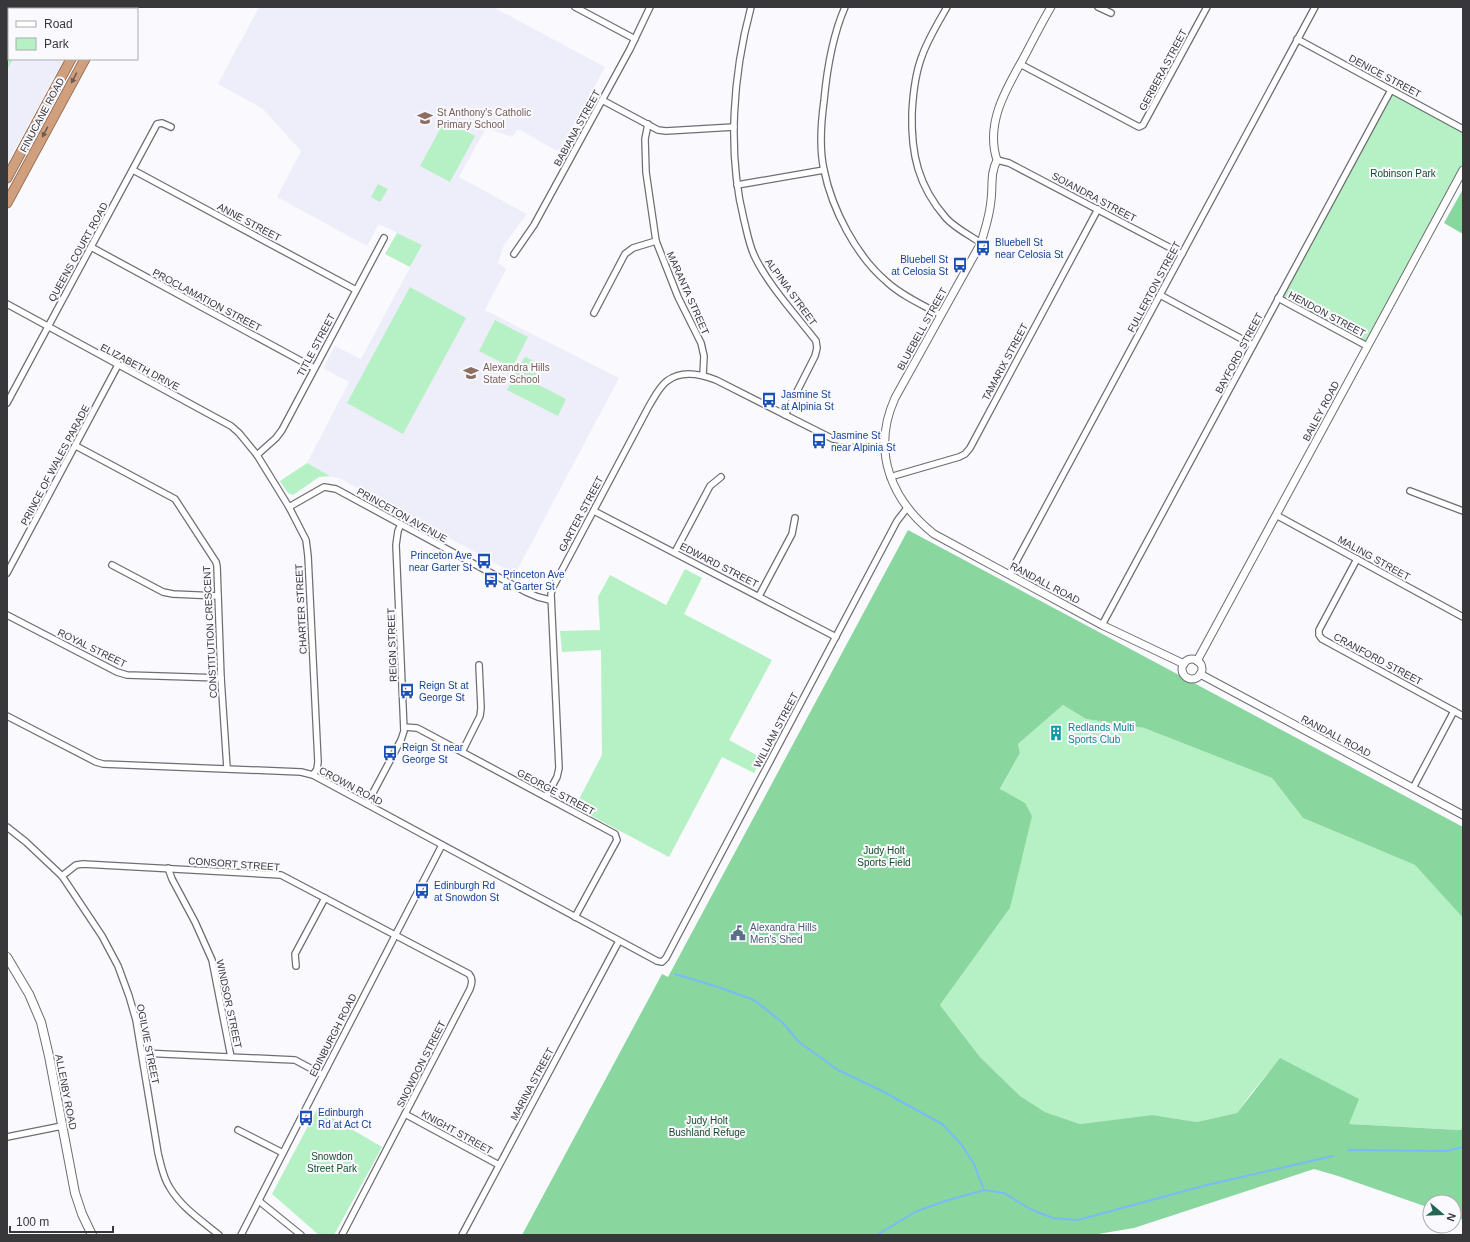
<svg xmlns="http://www.w3.org/2000/svg" width="1470" height="1242" font-family="Arial,sans-serif">
<style>
.built{fill:#eeeefa}
.green{fill:#b5f1c4}
.forest{fill:#8ad69f}
.lines{fill:none;stroke-linecap:round;stroke-linejoin:round}
.stream{stroke:#77bcf6;stroke-width:2}
.minor-casing{stroke:#6e6e73;stroke-width:8}
.tertiary-casing{stroke:#6e6e73;stroke-width:9}
.secondary-casing{stroke:#6e6e73;stroke-width:10}
.trunk-casing{stroke:#946c51;stroke-width:11}
.minor{stroke:#fff;stroke-width:5.5}
.tertiary{stroke:#fff;stroke-width:7}
.secondary{stroke:#fff;stroke-width:8}
.trunk{stroke:#d0a07e;stroke-width:9}
.oneway{fill:#6d5c52}
.labels{text-anchor:middle;dominant-baseline:central;stroke-width:4;stroke-linejoin:round;paint-order:stroke}
.street-label{font-size:10px;fill:#38383a;stroke:#f9f9fe}
.education-label{font-size:10px;fill:#785e54;stroke:#f9f9fe;text-anchor:start}
.park-label{font-size:10px;fill:#144c29;stroke:#f9f9fe}
.transit-label{font-size:10px;fill:#164399;stroke:#f9f9fe;text-anchor:start}
.culture-label{font-size:10px;fill:#0d838f;stroke:#f9f9fe;text-anchor:start}
.service-label{font-size:10px;fill:#4e5e75;stroke:#f9f9fe;text-anchor:start}
</style>
<rect width="100%" height="100%" fill="#f9f9fe"/>
<g class="built">
<polygon points="259,7 493,7 605,67 559,152 518,129 512,137 486,128 459,177 527,214 504,245 498,263 506,269 485,310 619,378 515,574 339,478 330,476 307,463 349,382 323,368 335,346 361,359 422,245 379,224 367,246 277,197 301,151 263,109 218,84"/>
<polygon points="13,59 64,59 7,164 7,70"/>
</g>
<g class="green">
<polygon points="7,7 91,7 90,9 9,9 9,59 13,59 7,70"/>
<polygon points="1391,90 1463,129 1463,170 1367,346 1278,298"/>
<polygon points="445,120 475,136 450,182 420,166"/>
<polygon points="378,184 388,189 380,202 371,197"/>
<polygon points="397,233 422,245 410,267 385,254"/>
<polygon points="410,287 466,318 403,434 347,403"/>
<polygon points="495,320 528,337 512,368 479,351"/>
<polygon points="526,357 541,365 533,382 566,399 558,416 507,390 524,358"/>
<polygon points="307,463 330,476 319,477 293,495 288,493 280,481"/>
<polygon points="685,569 702,578 684,614 772,660 729,740 762,758 754,773 722,757 669,857 575,807 602,755 601,650 562,652 560,631 600,630 598,597 610,575 666,605"/>
<polygon points="1063,705 1086,719 1144,728 1272,778 1303,818 1415,865 1463,918 1463,1129 1459,1130 1349,1124 1280,1059 1252,1092 1237,1113 1197,1122 1152,1115 1080,1124 1045,1112 1020,1096 980,1057 940,1005 1010,908 1025,803 1000,790 1020,753 1018,744"/>
<polygon points="317,1109 382,1147 334,1235 319,1235 272,1194"/>
</g>
<g class="forest">
<polygon points="1463,189 1463,234 1444,223"/>
<polygon points="908,530 1463,827 1463,918 1415,865 1303,818 1272,778 1144,728 1086,719 1063,705 1018,744 1020,753 1000,789 1025,803 1032,816 1010,908 940,1005 980,1057 1020,1096 1045,1112 1080,1124 1152,1115 1197,1122 1237,1113 1280,1058 1359,1099 1349,1124 1459,1130 1463,1129 1463,1220 1454,1216 1454,1202 1430,1202 1430,1208 1338,1176 1314,1169 1134,1228 1092,1235 522,1235 662,974 668,977"/>
</g>
<g class="lines">
<g class="stream">
<polyline points="675,974 718,987 754,1000 783,1023 799,1042 838,1070 882,1091 942,1124 961,1144 974,1164 984,1190"/>
<polyline points="1348,1150 1447,1151 1463,1147"/>
<polyline points="877,1235 915,1212 945,1201 984,1190 1004,1193 1030,1209 1053,1218 1078,1220 1203,1186 1333,1156"/>
</g>
<g class="minor-casing">
<g id="minor">
<polyline points="575,7 635,39"/>
<path d="M751,7C733,74 727,152 744,220C747,232 749,244 754,255C768,285 796,315 816,341L817,348L815,356L785,415"/>
<path d="M845,7C832,37 827,68 824,101C821,123 819,148 824,170C832,209 856,256 887,282C902,296 923,305 941,315"/>
<path d="M947,7C938,23 928,39 922,56C915,74 913,94 912,113C911,154 918,186 946,218C955,228 969,235 981,243"/>
<polyline points="1098,7 1111,13"/>
<polyline points="1297,39 1463,129"/>
<polyline points="1020,64 1139,127 1143,125 1207,7"/>
<polyline points="602,100 658,130 666,131 734,127"/>
<polyline points="648,124 645,139 646,172 656,241 678,297 701,343 704,356 703,375"/>
<polyline points="997,160 1009,163 1182,254"/>
<polyline points="133,170 356,290"/>
<polyline points="737,185 824,170"/>
<polyline points="91,247 314,368"/>
<polyline points="514,254 534,225 630,49 650,7"/>
<polyline points="1160,295 1253,345"/>
<polyline points="1278,298 1367,346"/>
<polyline points="7,304 231,426 239,433 257,455 289,507 306,540 308,556 318,762 317,769 313,775"/>
<polyline points="594,313 625,254 633,248 656,241"/>
<polyline points="7,403 157,124 162,123 171,127"/>
<polyline points="76,446 175,499 216,562 217,566 221,678 227,768"/>
<polyline points="257,455 276,438 282,430 384,238"/>
<polyline points="890,477 959,457 965,454 970,448 1098,209"/>
<polyline points="1410,491 1463,511"/>
<polyline points="289,507 324,487 336,489 526,592 538,597 550,600"/>
<polyline points="594,511 836,637"/>
<polyline points="1276,515 1463,617"/>
<polyline points="675,552 710,486 721,477"/>
<polyline points="1357,559 1319,630 1319,635 1322,639 1463,716"/>
<polyline points="112,565 163,592 173,594 218,596"/>
<polyline points="7,573 118,365"/>
<polyline points="1009,575 1315,7"/>
<polyline points="759,596 792,534 795,518"/>
<polyline points="7,615 117,672 127,675 221,678"/>
<polyline points="1102,625 1391,90"/>
<polyline points="7,716 96,762 103,764 301,772 313,775 657,961 662,962 666,958 677,937 897,521 907,508"/>
<polyline points="404,727 417,728 421,730 615,834 617,840 575,917"/>
<polyline points="462,752 480,716 481,708 479,665"/>
<polyline points="1413,788 1454,711"/>
<path d="M546,797L557,777L559,768L551,594L553,587L649,406C654,398 659,387 667,381C681,370 701,374 716,380L833,439L845,441L884,440"/>
<polyline points="367,804 401,740 404,731 396,545 398,531 401,524"/>
<path d="M7,827L26,842L62,876L102,936L118,966L129,996L136,1020L158,1153C161,1165 163,1178 170,1188C182,1208 202,1221 219,1235"/>
<polyline points="168,868 172,879 195,922 212,960 231,1057"/>
<path d="M62,876L76,865L83,864L281,875L469,974C473,979 472,983 470,989L342,1235"/>
<polyline points="296,966 295,954 325,898"/>
<polyline points="142,1053 295,1060 323,1075"/>
<polyline points="405,1114 499,1165"/>
<polyline points="238,1130 283,1153"/>
<polyline points="7,1137 62,1126"/>
<polyline points="259,1201 301,1235"/>
<polyline points="241,1235 323,1075 442,845"/>
<polyline points="462,1235 619,941"/>
</g>
</g>
<g class="tertiary-casing">
<g id="tertiary">
<path d="M1051,7C1041,24 1032,42 1023,59C1006,89 985,124 997,160C990,174 993,185 991,200C990,215 985,229 981,243L895,398C871,451 891,500 934,534L1102,625L1184,664"/>
<circle cx="1192" cy="669" r="10"/>
<polyline points="1197,661 1463,170"/>
<polyline points="1200,674 1463,815"/>
</g>
</g>
<g class="secondary-casing">
<polyline id="secondary" points="7,957 29,994 41,1022 49,1056 75,1193 82,1214 92,1235"/>
</g>
<g class="trunk-casing">
<g id="trunk">
<polyline points="98,9 99,7"/>
<polyline points="112,9 113,7"/>
<polyline points="7,178 71,59"/>
<polyline points="7,203 85,59"/>
</g>
</g>
<use href="#minor" class="minor"/>
<use href="#tertiary" class="tertiary"/>
<use href="#secondary" class="secondary"/>
<use href="#trunk" class="trunk"/>
</g>
<defs><path id="oneway-solid" d="M-6-.8H1V-3.2L6.5 0L1 3.2V.8H-6Z"/></defs>
<g class="oneway">
<use href="#oneway-solid" transform="translate(74 78) rotate(118)"/>
<use href="#oneway-solid" transform="translate(45 132) rotate(118)"/>
</g>
<defs>
<g id="school-bare" transform="scale(1.2)"><path d="M0-5L7-2L0 1L-7-2ZM-4 1L0 2.5L4 1V4Q0 6-4 4Z" fill="#8d6e63" stroke="#f9f9fe" stroke-width="2.5" paint-order="stroke"/></g>
<g id="bus-bare" transform="scale(1.2)"><path d="M-5-6H5V4H4V6H2V4H-2V6H-4V4H-5ZM-3.5-4V0h7V-4ZM-3.5 1.2v1.5H-2V1.2ZM2 1.2v1.5H3.5V1.2Z" fill="#1a4fb4" stroke="#f9f9fe" stroke-width="2.5" paint-order="stroke"/></g>
<g id="building-bare" transform="scale(1.2)"><path d="M-4-6H4V6H1V3H-1V6H-4ZM-2.5-4.3h1.7v1.8h-1.7ZM.8-4.3h1.7v1.8H.8ZM-2.5-1h1.7V.8h-1.7ZM.8-1h1.7V.8H.8Z" fill="#0f9aa8" stroke="#f9f9fe" stroke-width="2.5" paint-order="stroke"/></g>
<g id="civic-bare" transform="scale(1.2)"><path d="M-.6-6.5H3V-4.5H.6V-3L4-1V1h2V6H-6V1h2V-1L-.6-3ZM-1.2 2.5V6h2.4V2.5Z" fill="#5c6f8a" stroke="#f9f9fe" stroke-width="2.5" paint-order="stroke"/></g>
</defs>
<g fill-rule="evenodd">
<use href="#school-bare" x="425" y="118"/>
<use href="#bus-bare" x="983" y="248"/>
<use href="#bus-bare" x="960" y="265"/>
<use href="#school-bare" x="471" y="373"/>
<use href="#bus-bare" x="769" y="400"/>
<use href="#bus-bare" x="819" y="441"/>
<use href="#bus-bare" x="484" y="561"/>
<use href="#bus-bare" x="491" y="580"/>
<use href="#bus-bare" x="407" y="691"/>
<use href="#building-bare" x="1056" y="733"/>
<use href="#bus-bare" x="390" y="753"/>
<use href="#bus-bare" x="422" y="891"/>
<use href="#civic-bare" x="738" y="933"/>
<use href="#bus-bare" x="306" y="1118"/>
</g>
<g class="labels">
<g class="street-label">
<text transform="translate(1163 70) rotate(-62)">GERBERA STREET</text>
<text transform="translate(1385 76) rotate(28)">DENICE STREET</text>
<text transform="translate(42 115) rotate(-62)">FINUCANE ROAD</text>
<text transform="translate(577 128) rotate(-61)">BABIANA STREET</text>
<text transform="translate(1094 197) rotate(28)">SOIANDRA STREET</text>
<text transform="translate(249 222) rotate(28)">ANNE STREET</text>
<text transform="translate(78 252) rotate(-61)">QUEENS COURT ROAD</text>
<text transform="translate(1154 287) rotate(-62)">FULLERTON STREET</text>
<text transform="translate(791 292) rotate(54)">ALPINIA STREET</text>
<text transform="translate(688 293) rotate(66)">MARANTA STREET</text>
<text transform="translate(207 300) rotate(28)">PROCLAMATION STREET</text>
<text transform="translate(1327 314) rotate(28)">HENDON STREET</text>
<text transform="translate(922 329) rotate(-61)">BLUEBELL STREET</text>
<text transform="translate(316 345) rotate(-62)">TITLE STREET</text>
<text transform="translate(1239 353) rotate(-62)">BAYFORD STREET</text>
<text transform="translate(1005 362) rotate(-62)">TAMARIX STREET</text>
<text transform="translate(140 367) rotate(28)">ELIZABETH DRIVE</text>
<text transform="translate(1321 411) rotate(-62)">BAILEY ROAD</text>
<text transform="translate(55 465) rotate(-62)">PRINCE OF WALES PARADE</text>
<text transform="translate(581 514) rotate(-62)">GARTER STREET</text>
<text transform="translate(402 515) rotate(29)">PRINCETON AVENUE</text>
<text transform="translate(1374 558) rotate(29)">MALING STREET</text>
<text transform="translate(719 565) rotate(27)">EDWARD STREET</text>
<text transform="translate(1045 583) rotate(28)">RANDALL ROAD</text>
<text transform="translate(301 609) rotate(-93)">CHARTER STREET</text>
<text transform="translate(210 632) rotate(-93)">CONSTITUTION CRESCENT</text>
<text transform="translate(392 645) rotate(-92)">REIGN STREET</text>
<text transform="translate(92 648) rotate(26)">ROYAL STREET</text>
<text transform="translate(1378 659) rotate(28)">CRANFORD STREET</text>
<text transform="translate(776 730) rotate(-62)">WILLIAM STREET</text>
<text transform="translate(1336 736) rotate(28)">RANDALL ROAD</text>
<text transform="translate(351 786) rotate(28)">CROWN ROAD</text>
<text transform="translate(556 792) rotate(28)">GEORGE STREET</text>
<text transform="translate(234 864) rotate(4)">CONSORT STREET</text>
<text transform="translate(229 1004) rotate(78)">WINDSOR STREET</text>
<text transform="translate(333 1035) rotate(-63)">EDINBURGH ROAD</text>
<text transform="translate(148 1044) rotate(79)">OGILVIE STREET</text>
<text transform="translate(421 1064) rotate(-63)">SNOWDON STREET</text>
<text transform="translate(532 1084) rotate(-62)">MARINA STREET</text>
<text transform="translate(66 1092) rotate(79)">ALLENBY ROAD</text>
<text transform="translate(457 1132) rotate(29)">KNIGHT STREET</text>
</g>
<g class="education-label">
<text x="437" y="112">St Anthony's Catholic<tspan x="437" dy="12">Primary School</tspan></text>
<text x="483" y="367">Alexandra Hills<tspan x="483" dy="12">State School</tspan></text>
</g>
<g class="park-label">
<text x="1403" y="173">Robinson Park</text>
<text x="884" y="850">Judy Holt<tspan x="884" dy="12">Sports Field</tspan></text>
<text x="707" y="1120">Judy Holt<tspan x="707" dy="12">Bushland Refuge</tspan></text>
<text x="332" y="1156">Snowdon<tspan x="332" dy="12">Street Park</tspan></text>
</g>
<g class="transit-label">
<text x="995" y="242">Bluebell St<tspan x="995" dy="12">near Celosia St</tspan></text>
<text x="948" y="259" text-anchor="end">Bluebell St<tspan x="948" dy="12">at Celosia St</tspan></text>
<text x="781" y="394">Jasmine St<tspan x="781" dy="12">at Alpinia St</tspan></text>
<text x="831" y="435">Jasmine St<tspan x="831" dy="12">near Alpinia St</tspan></text>
<text x="472" y="555" text-anchor="end">Princeton Ave<tspan x="472" dy="12">near Garter St</tspan></text>
<text x="503" y="574">Princeton Ave<tspan x="503" dy="12">at Garter St</tspan></text>
<text x="419" y="685">Reign St at<tspan x="419" dy="12">George St</tspan></text>
<text x="402" y="747">Reign St near<tspan x="402" dy="12">George St</tspan></text>
<text x="434" y="885">Edinburgh Rd<tspan x="434" dy="12">at Snowdon St</tspan></text>
<text x="318" y="1112">Edinburgh<tspan x="318" dy="12">Rd at Act Ct</tspan></text>
</g>
<g class="culture-label">
<text x="1068" y="727">Redlands Multi<tspan x="1068" dy="12">Sports Club</tspan></text>
</g>
<g class="service-label">
<text x="750" y="927">Alexandra Hills<tspan x="750" dy="12">Men's Shed</tspan></text>
</g>
</g>
<rect width="1470" height="1242" fill="none" stroke="#38383a" stroke-width="16"/>
<rect x="8" y="8" width="130" height="52" fill="#f9f9fe" stroke="#acacb0"/>
<rect x="16" y="21" width="20" height="6" fill="#ffffff" stroke="#acacb0"/>
<text x="44" y="28" font-size="12" fill="#38383a">Road</text>
<rect x="16" y="38" width="20" height="12" fill="#b5f1c4" stroke="#acacb0"/>
<text x="44" y="48" font-size="12" fill="#38383a">Park</text>
<g transform="translate(1442 1214) rotate(109)"><circle r="19" fill="#f9f9fe" stroke="#acacb0"/>
<path d="M0-3L7 15L0 10L-7 15Z" fill="#236452"/>
<text y="-6" font-size="11" font-weight="bold" text-anchor="middle" fill="#38383a">N</text>
</g>
<path d="M10 1226v6h103v-6" fill="none" stroke="#38383a" stroke-width="2"/>
<text x="16" y="1226" font-size="12" fill="#38383a" stroke="#f9f9fe" stroke-width="3" paint-order="stroke">100 m</text>
</svg>
